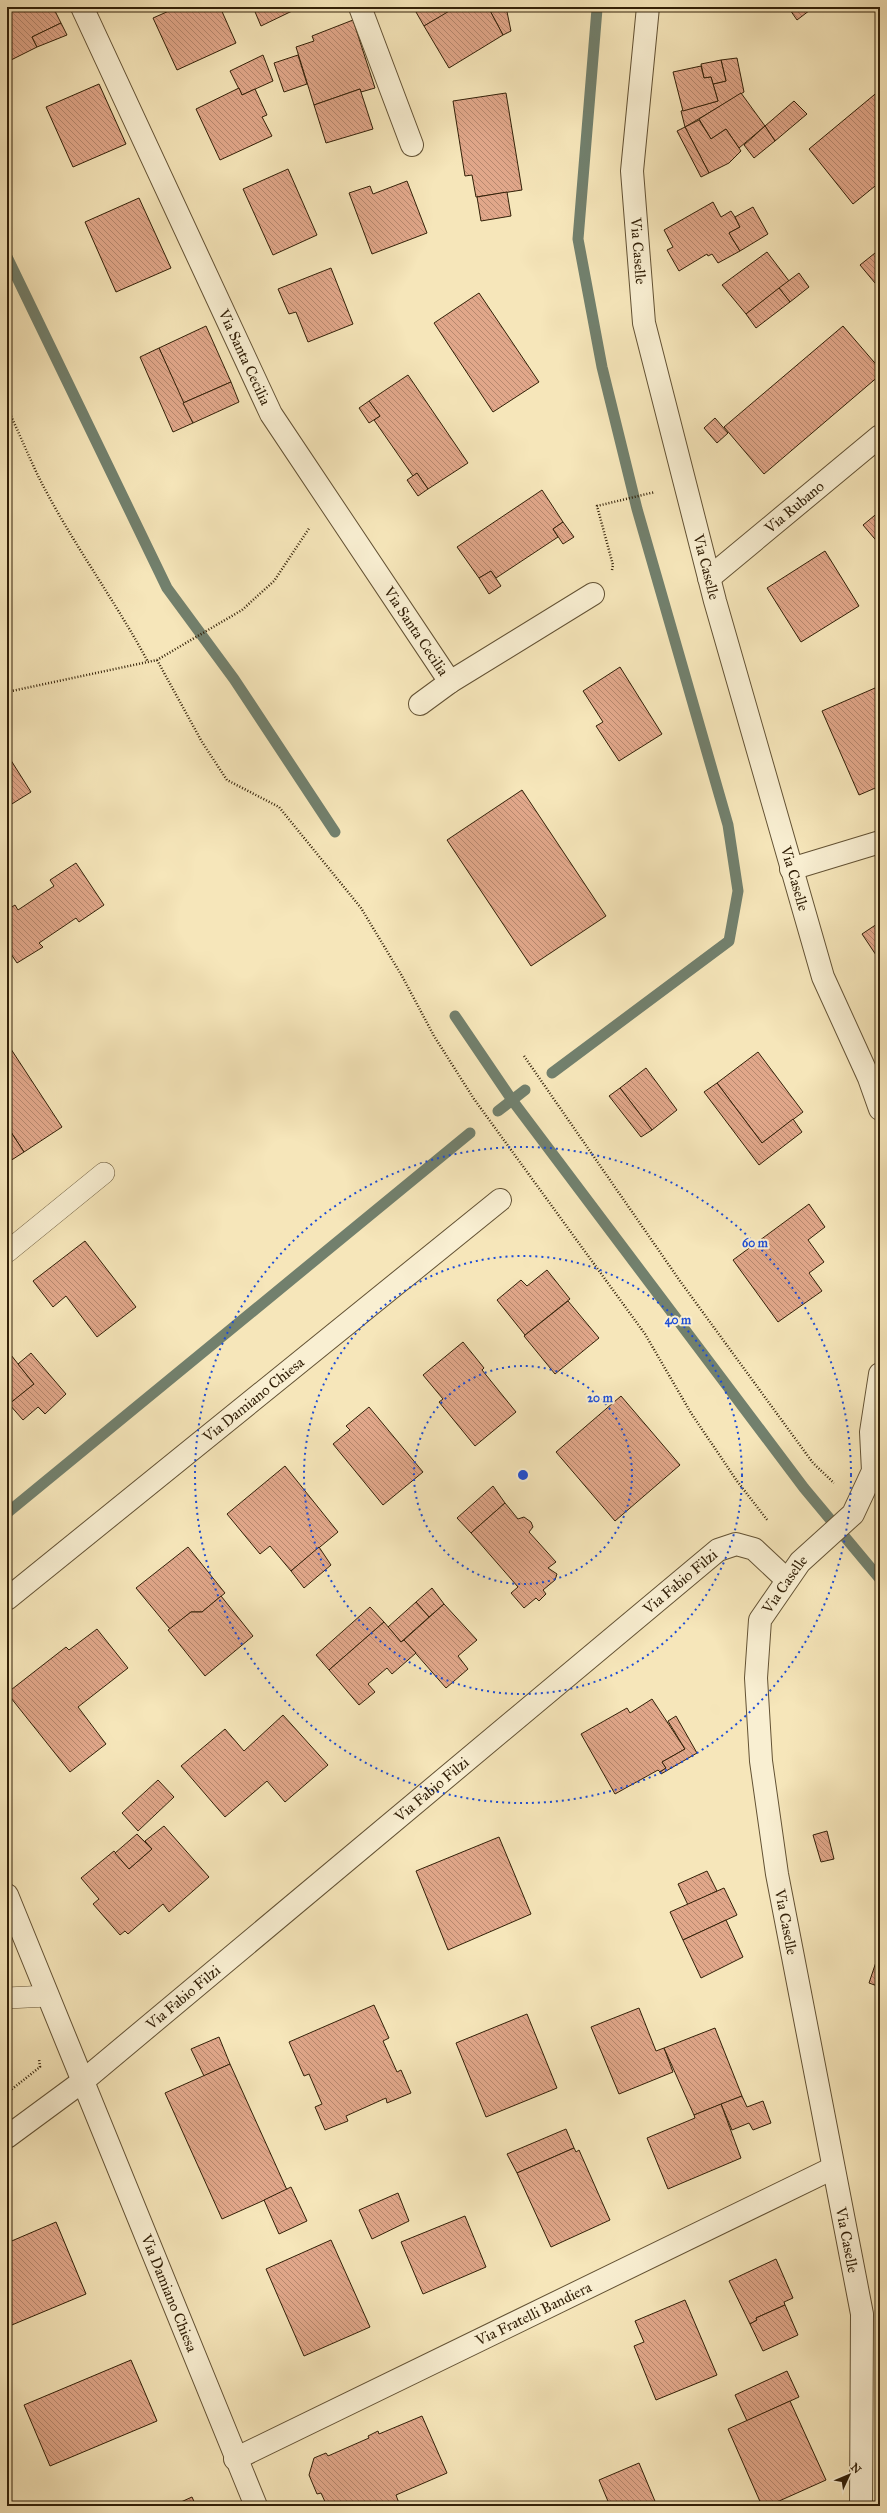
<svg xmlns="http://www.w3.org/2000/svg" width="887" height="2513" font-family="'IM FELL Great Primer',serif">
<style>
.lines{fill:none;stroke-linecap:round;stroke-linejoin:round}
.stream{stroke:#72806d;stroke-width:11}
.building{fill:url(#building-back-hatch);stroke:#322008}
.service-casing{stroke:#635234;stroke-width:22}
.minor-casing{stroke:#635234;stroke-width:24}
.path{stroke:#322008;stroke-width:2.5;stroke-dasharray:1 2;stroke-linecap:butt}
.service{stroke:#f9efd2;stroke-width:21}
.minor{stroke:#f9efd2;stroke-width:22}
.ring{fill:none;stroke:#1d4ed8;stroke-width:2;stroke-dasharray:2 4}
.labels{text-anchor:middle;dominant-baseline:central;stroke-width:4;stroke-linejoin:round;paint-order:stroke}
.street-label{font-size:15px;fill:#322008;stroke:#f9efd2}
.centre{fill:#1d4ed8;stroke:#f9efd2;stroke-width:2}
.ring-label{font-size:12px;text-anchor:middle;font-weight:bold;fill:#1d4ed8;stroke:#f9efd2;stroke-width:4;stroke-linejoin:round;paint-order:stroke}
</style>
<defs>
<pattern id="building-back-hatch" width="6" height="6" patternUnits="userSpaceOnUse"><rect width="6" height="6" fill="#e1a78a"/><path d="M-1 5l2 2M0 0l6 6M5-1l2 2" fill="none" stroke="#b7886f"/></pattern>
</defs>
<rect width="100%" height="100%" fill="#f6e6ba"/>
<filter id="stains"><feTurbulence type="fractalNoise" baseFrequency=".005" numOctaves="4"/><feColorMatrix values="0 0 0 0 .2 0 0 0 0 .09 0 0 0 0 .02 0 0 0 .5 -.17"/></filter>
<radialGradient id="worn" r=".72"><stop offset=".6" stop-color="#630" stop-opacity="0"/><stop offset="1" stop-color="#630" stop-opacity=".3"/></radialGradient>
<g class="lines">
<g class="stream">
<polyline points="7,257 167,588 234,679 335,832"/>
<polyline points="455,1016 512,1100 804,1488 880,1579"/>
<polyline points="552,1073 729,941 738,891 728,825 637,509 602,367 578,239 597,9 600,7"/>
<polyline points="498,1111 525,1090"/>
<polyline points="7,1513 470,1133"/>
</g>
</g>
<g class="building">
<polygon points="7,7 53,7 61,23 32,37 37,47 9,61"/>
<polygon points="178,7 220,7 236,43 177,70 153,18"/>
<polygon points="253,7 288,7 290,12 261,26"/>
<polygon points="288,7 302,7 290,12"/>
<polygon points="424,7 456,7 456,8 424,26 416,12"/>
<polygon points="488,7 506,7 511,31 503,35"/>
<polygon points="488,7 503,35 449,68 424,26 456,7"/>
<polygon points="788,7 814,7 797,20"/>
<polygon points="353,20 375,88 361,92 360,89 314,105 296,47 314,41 312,36"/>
<polygon points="61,23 67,35 37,47 32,37"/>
<polygon points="263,55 273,81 242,95 230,71"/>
<polygon points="298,55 307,84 284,92 274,63"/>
<polygon points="737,58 744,92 685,127 681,111 718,101 713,84 726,81 721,60"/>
<polygon points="721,60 726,81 713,84 711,77 704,78 701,64"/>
<polygon points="701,66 704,78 711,77 718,101 683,111 673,72"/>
<polygon points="99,84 126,144 73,167 46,107"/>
<polygon points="239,88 242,95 255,89 267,115 262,117 272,136 220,160 196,109"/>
<polygon points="360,89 373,129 326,143 314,105"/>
<polygon points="880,90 880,182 853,204 809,149"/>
<polygon points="506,93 522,190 476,197 472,175 465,176 453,101"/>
<polygon points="741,93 765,126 739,148 726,129 711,139 699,119"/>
<polygon points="794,101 807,114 775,141 765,126"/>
<polygon points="699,120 711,139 726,129 741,151 729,163 709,173 685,127"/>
<polygon points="765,126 775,141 754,158 744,145"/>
<polygon points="685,127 709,173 701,177 677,131"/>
<polygon points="288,169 317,235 273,255 243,189"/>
<polygon points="407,181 427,233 372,254 349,193 370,186 373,194"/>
<polygon points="507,192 511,216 481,221 477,197"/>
<polygon points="139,198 171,268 116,292 85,222"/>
<polygon points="713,202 721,217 731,211 735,217 740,227 729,233 740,251 718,263 712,254 708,256 707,254 679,271 667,250 673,247 664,230"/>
<polygon points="753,207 768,234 740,251 729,233 740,227 735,217"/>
<polygon points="880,249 880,289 860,265"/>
<polygon points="767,252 789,281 746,314 722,285"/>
<polygon points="331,268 353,324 308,342 296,312 289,314 278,289"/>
<polygon points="799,273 809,287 790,302 779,288"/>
<polygon points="779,288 790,302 756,328 746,314"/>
<polygon points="479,293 539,382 493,412 434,323"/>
<polygon points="206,326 231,382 183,403 159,348"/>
<polygon points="843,326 880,369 880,375 764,474 724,427"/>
<polygon points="159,348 193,423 173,432 140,357"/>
<polygon points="408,375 468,463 428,489 417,473 413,476 374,420 380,416 369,401"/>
<polygon points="231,382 239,402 193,423 183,403"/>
<polygon points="369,401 380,416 369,423 359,408"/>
<polygon points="715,418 728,433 717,443 704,428"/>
<polygon points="417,473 428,489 418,496 407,480"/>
<polygon points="542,490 563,522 553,529 558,537 496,578 491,571 479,578 457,547"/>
<polygon points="880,511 880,545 863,525"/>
<polygon points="563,522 574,537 563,544 553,529"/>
<polygon points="825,551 859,606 801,642 767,588"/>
<polygon points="491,571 501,586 489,594 479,578"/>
<polygon points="620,667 662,734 619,761 596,726 603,722 583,691"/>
<polygon points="875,688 880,701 880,786 859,795 822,711"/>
<polygon points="7,754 31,792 7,807"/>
<polygon points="522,790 606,916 531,966 447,840"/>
<polygon points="76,863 104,905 79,922 76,918 39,943 43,947 17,963 7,948 7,910 15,905 18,910 54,886 50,880"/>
<polygon points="880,922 880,961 862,934"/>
<polygon points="7,1043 62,1127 24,1152 7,1126"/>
<polygon points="758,1052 803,1112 762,1143 717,1083"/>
<polygon points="646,1068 677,1110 652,1130 620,1088"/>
<polygon points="717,1083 762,1143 793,1119 802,1132 759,1165 704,1092"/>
<polygon points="620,1088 652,1130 641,1137 609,1096"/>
<polygon points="7,1126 24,1152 7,1163"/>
<polygon points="809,1204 825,1227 808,1240 824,1262 809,1273 822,1291 778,1322 733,1260"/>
<polygon points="85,1241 136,1307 97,1337 66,1296 53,1307 33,1281"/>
<polygon points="547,1270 570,1299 525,1335 497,1300 521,1280 527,1286"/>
<polygon points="568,1301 599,1338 555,1374 524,1336"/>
<polygon points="463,1342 484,1368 482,1370 516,1412 475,1446 439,1402 443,1399 423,1375"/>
<polygon points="7,1350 34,1384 7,1406"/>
<polygon points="31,1353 66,1394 45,1414 38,1407 23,1420 9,1404 34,1384 18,1364"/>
<polygon points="621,1396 680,1465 615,1521 556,1452"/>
<polygon points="369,1407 423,1472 383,1505 333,1444 350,1430 346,1426"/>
<polygon points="285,1466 338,1532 291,1571 270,1546 260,1554 227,1514"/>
<polygon points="493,1486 505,1503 471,1533 457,1518"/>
<polygon points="505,1503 518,1519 524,1517 531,1522 533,1527 529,1532 556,1562 548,1568 557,1574 555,1580 543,1590 546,1594 539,1601 536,1598 524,1608 511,1593 518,1587 471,1533"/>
<polygon points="188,1547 225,1593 202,1612 191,1612 170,1629 136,1588"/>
<polygon points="319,1547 331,1565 304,1588 291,1571"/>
<polygon points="432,1588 444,1604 429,1617 416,1602"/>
<polygon points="221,1596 253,1636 205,1676 168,1630 191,1612 202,1612"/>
<polygon points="416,1602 429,1617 401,1642 388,1627"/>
<polygon points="444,1604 477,1640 458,1656 468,1669 446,1688 404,1640"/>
<polygon points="370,1607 384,1622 329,1670 316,1655"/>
<polygon points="384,1622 401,1642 404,1640 416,1653 392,1674 387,1668 368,1684 375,1692 359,1705 329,1670"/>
<polygon points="97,1629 128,1668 78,1707 106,1744 70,1772 7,1693 66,1647 69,1650"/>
<polygon points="652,1699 685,1749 662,1762 666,1768 660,1772 658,1770 615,1794 581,1734 627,1708 630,1713"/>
<polygon points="283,1715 328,1765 285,1802 267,1781 225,1817 181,1766 225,1729 244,1751"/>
<polygon points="676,1716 697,1753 661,1774 660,1772 666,1768 662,1762 685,1749 668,1721"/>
<polygon points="158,1780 174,1797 138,1831 122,1813"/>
<polygon points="164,1826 209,1877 169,1912 163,1904 128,1934 125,1931 120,1935 93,1904 99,1899 81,1878 114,1851 129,1869 152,1849 145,1841"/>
<polygon points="827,1831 834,1859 821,1862 813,1835"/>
<polygon points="137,1834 152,1849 129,1869 115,1853"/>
<polygon points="499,1837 531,1914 448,1950 416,1871"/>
<polygon points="707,1871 717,1891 688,1905 678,1884"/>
<polygon points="724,1888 737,1915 683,1940 670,1912"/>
<polygon points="726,1920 743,1957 701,1978 683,1940"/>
<polygon points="880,1950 880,1987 869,1983"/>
<polygon points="374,2005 389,2038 383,2041 397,2072 401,2070 411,2093 387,2103 386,2098 346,2116 348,2121 325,2130 315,2107 322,2104 309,2074 304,2076 289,2042"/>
<polygon points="639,2008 656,2051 664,2048 673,2072 619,2094 591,2027"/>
<polygon points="527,2014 557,2088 486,2117 456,2043"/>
<polygon points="715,2028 742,2096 694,2115 664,2048"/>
<polygon points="219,2037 230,2064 204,2076 191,2049"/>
<polygon points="230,2064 287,2190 222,2219 165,2093"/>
<polygon points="742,2096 747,2107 763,2101 771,2123 753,2130 749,2123 732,2130 721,2104"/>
<polygon points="721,2104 741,2158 668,2189 647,2138 695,2118 694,2115"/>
<polygon points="566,2129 574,2148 517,2173 507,2154"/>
<polygon points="574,2148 576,2152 579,2150 610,2220 551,2247 517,2173"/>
<polygon points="291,2187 307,2221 279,2234 264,2200"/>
<polygon points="398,2193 409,2221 372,2239 359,2210"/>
<polygon points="465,2216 486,2267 423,2294 401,2242"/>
<polygon points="56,2222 86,2294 7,2327 7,2243"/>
<polygon points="331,2240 370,2327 304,2356 266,2269"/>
<polygon points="776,2259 793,2298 784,2302 785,2305 756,2318 757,2320 750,2324 729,2281"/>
<polygon points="685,2300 717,2375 656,2400 634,2346 644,2342 635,2321"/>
<polygon points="785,2305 798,2335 763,2351 750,2324 757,2320 756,2318"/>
<polygon points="131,2360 157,2421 50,2466 24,2405"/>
<polygon points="787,2371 799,2397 747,2421 735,2395"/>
<polygon points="790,2401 826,2480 768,2506 762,2506 728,2429"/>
<polygon points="422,2416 447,2473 396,2495 400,2506 327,2506 321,2493 317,2494 309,2475 314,2458 326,2453 328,2456 369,2438 368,2436 378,2431 379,2434"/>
<polygon points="639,2463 657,2506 610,2506 599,2480"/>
<polygon points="192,2497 196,2506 172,2506"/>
</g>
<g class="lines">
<g class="service-casing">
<g id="service">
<polyline points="7,1252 104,1173"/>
<polyline points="7,1998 48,1996"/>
</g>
</g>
<g class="minor-casing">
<g id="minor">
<path id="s1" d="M82,7L271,414L450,682"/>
<polyline points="360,7 412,145"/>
<path id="s2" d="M648,7L632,171L644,323L715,601L823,977L869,1078L880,1109"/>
<path id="s3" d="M709,578L880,436"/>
<polyline points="420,704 450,682 593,594"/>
<polyline points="791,869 880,842"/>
<path id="s4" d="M7,1599L500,1200"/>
<path id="s5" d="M7,1895L256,2506"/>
<path id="s6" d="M7,2137L83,2081L718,1550L736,1544L754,1549L786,1579"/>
<path id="s7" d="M235,2459L833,2168"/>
<path id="s8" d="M861,2506L862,2314L777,1874L761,1761L756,1678L760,1620L800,1562L853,1514L873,1471L871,1432L880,1374"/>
</g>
</g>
<g class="path">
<path d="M7,408C21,436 32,466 47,493C78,551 117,604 148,662"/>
<polyline points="612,570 613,565 597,506 655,492"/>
<polyline points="157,660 202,742 227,780 279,807 361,908 402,976 434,1036 474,1099 645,1334 691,1413 737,1481 768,1521"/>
<polyline points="7,692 157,660 242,610 274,581 310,527"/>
<polyline points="524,1056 680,1281 813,1463 834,1483"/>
<polyline points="7,2093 40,2067 39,2059"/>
</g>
<use href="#service" class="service"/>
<use href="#minor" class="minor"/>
</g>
<g class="ring">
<circle cx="523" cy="1475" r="109"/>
<circle cx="523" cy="1475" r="219"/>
<circle cx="523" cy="1475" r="328"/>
</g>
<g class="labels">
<g class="street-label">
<text stroke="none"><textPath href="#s2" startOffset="245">Via Caselle</textPath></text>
<text stroke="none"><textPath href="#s1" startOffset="386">Via Santa Cecilia</textPath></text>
<text stroke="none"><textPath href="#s3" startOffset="111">Via Rubano</textPath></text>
<text stroke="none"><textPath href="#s2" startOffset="569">Via Caselle</textPath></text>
<text stroke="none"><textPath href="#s1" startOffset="710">Via Santa Cecilia</textPath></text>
<text stroke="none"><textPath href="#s2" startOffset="893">Via Caselle</textPath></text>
<text stroke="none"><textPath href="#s4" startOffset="317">Via Damiano Chiesa</textPath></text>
<text stroke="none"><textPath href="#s6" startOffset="873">Via Fabio Filzi</textPath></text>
<text stroke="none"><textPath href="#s8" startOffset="939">Via Caselle</textPath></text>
<text stroke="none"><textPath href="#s6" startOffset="549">Via Fabio Filzi</textPath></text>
<text transform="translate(786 1922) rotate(79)">Via Caselle</text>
<text stroke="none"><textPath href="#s6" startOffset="225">Via Fabio Filzi</textPath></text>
<text transform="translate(847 2240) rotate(79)">Via Caselle</text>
<text stroke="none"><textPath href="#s5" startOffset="430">Via Damiano Chiesa</textPath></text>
<text stroke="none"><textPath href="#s7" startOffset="332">Via Fratelli Bandiera</textPath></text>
</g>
</g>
<circle cx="523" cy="1475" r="6" class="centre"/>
<g class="ring-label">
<text x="755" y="1247">60 m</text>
<text x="678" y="1324">40 m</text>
<text x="600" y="1402">20 m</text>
</g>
<rect width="887" height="2513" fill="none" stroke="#f6e6ba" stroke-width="24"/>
<rect x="8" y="8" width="871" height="2497" fill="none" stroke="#322008" stroke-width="2"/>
<rect x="12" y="12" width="863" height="2489" fill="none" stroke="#322008"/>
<g transform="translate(849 2475) rotate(46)" stroke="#f9efd2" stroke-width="3" paint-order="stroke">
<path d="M0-3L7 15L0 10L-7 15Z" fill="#322008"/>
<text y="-6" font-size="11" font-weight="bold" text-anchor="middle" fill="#322008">N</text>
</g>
<rect width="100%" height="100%" filter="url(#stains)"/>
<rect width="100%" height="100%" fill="url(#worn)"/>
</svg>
